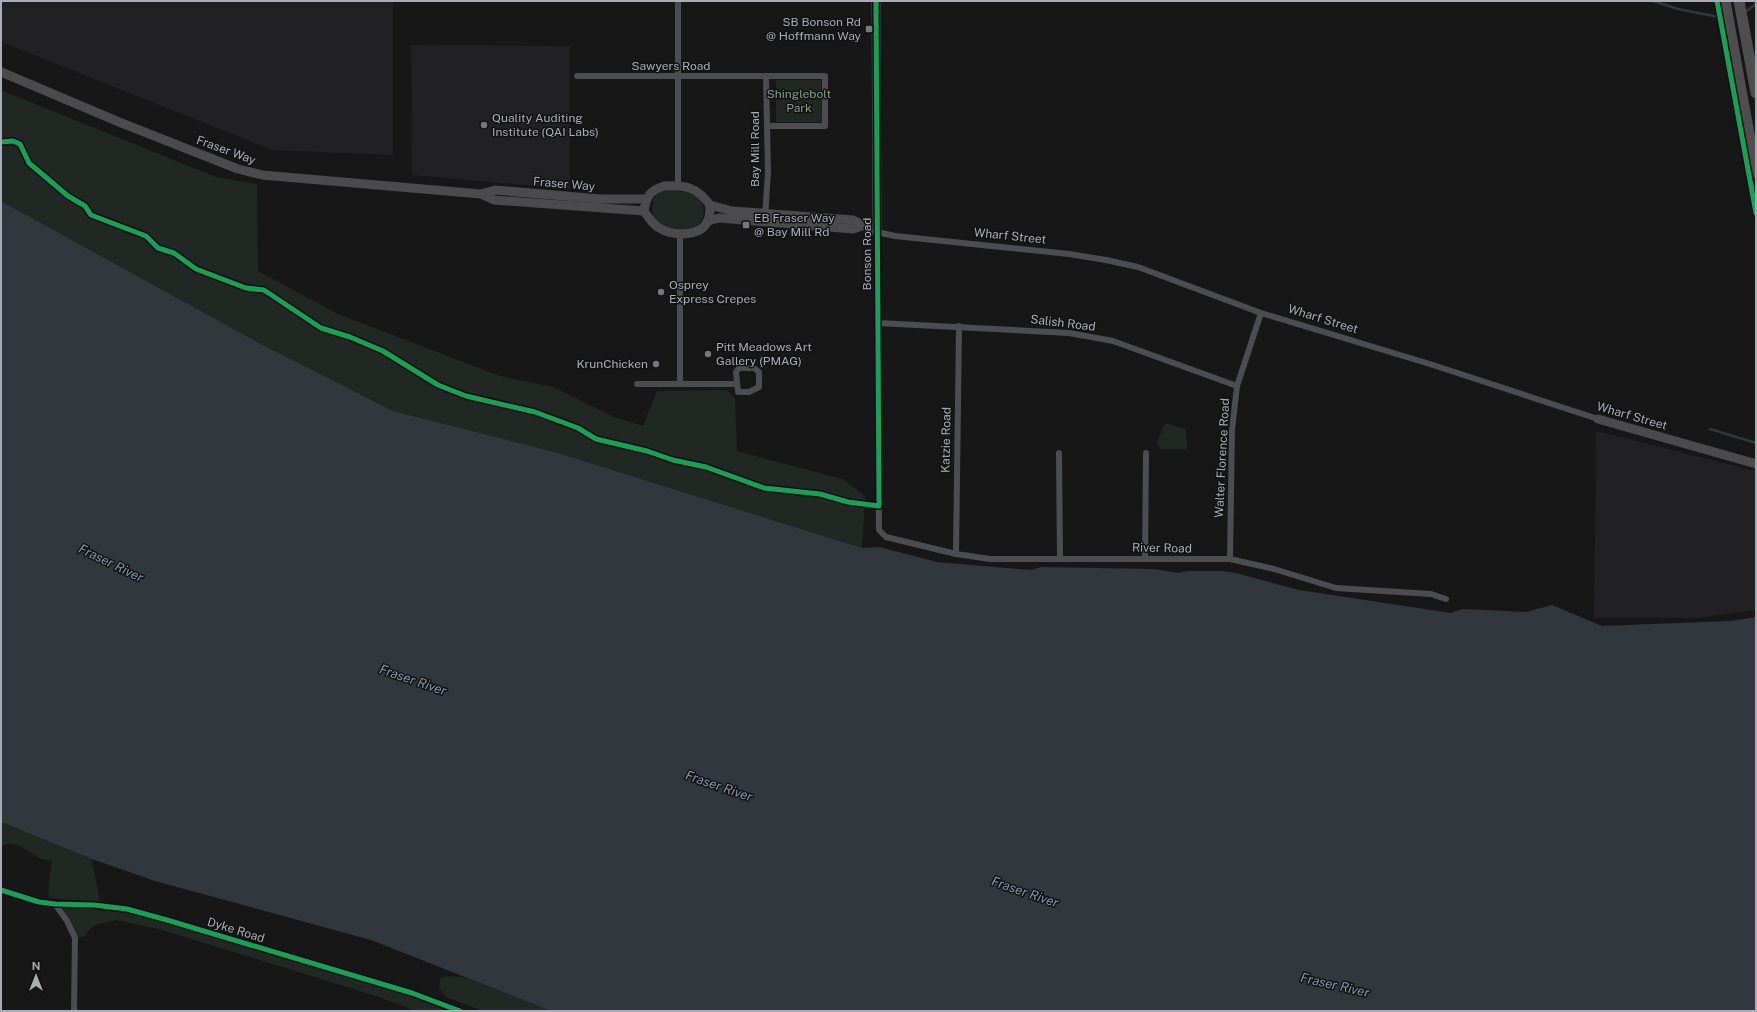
<svg xmlns="http://www.w3.org/2000/svg" width="1757" height="1012" font-family="'Public Sans',sans-serif">
<style>
.built{fill:#212123}
.green{fill:#212723}
.water{fill:#30373d}
.lines{fill:none;stroke-linecap:round;stroke-linejoin:round}
.stream{stroke:#30373d;stroke-width:2.5}
.street{stroke:#4c4d50;stroke-width:6}
.secondary{stroke:#4b4b4d;stroke-width:9}
.highway{stroke:#4e4e51;stroke-width:11}
.cycleway-casing{stroke:#121213;stroke-width:8}
.cycleway{stroke:#1a9f57;stroke-width:5}
.poi-dot{fill:#77787f;stroke:#121213;stroke-width:1.5}
.labels{text-anchor:middle;dominant-baseline:central;stroke-width:3;stroke-linejoin:round;paint-order:stroke}
.poi-label{font-size:12px;fill:#aaadb6;stroke:#121213;text-anchor:start}
.street-label{font-size:12px;fill:#aaadb6;stroke:#121213}
.park-label{font-size:12px;fill:#849f89;stroke:#121213}
.water-label{font-size:13px;font-style:italic;fill:#8696ad;stroke:#121213}
</style>
<rect width="100%" height="100%" fill="#171718"/>
<g class="built">
<polygon points="1,1 393,1 393,155 272,150 1,42"/>
<polygon points="411,45 570,46 570,189 412,175"/>
<polygon points="1596,431 1756,471 1756,610 1697,618 1594,618"/>
</g>
<g class="green">
<polygon points="776,80 821,80 822,122 776,122"/>
<polygon points="1,90 216,177 257,184 258,271 338,314 500,376 553,387 614,417 643,426 657,391 727,390 735,399 737,451 842,479 865,496 862,548 555,452 393,411 259,343 1,201"/>
<path d="M663,190L691,192L701,199C716,240 663,234 654,217C652,213 652,208 653,204C653,197 657,194 663,190Z"/>
<polygon points="1165,423 1186,429 1187,449 1160,449 1157,443"/>
<path d="M1,822L92,859L100,902L49,898L48,890L52,861C48,860 43,860 39,858C26,851 19,841 3,845L1,847Z"/>
<polygon points="66,906 133,914 392,990 451,1011 416,1011 379,997 159,929 116,920 95,925 88,931 85,936 78,938 63,909"/>
<polygon points="449,976 467,978 551,1011 483,1011 446,997 439,988 440,978"/>
</g>
<polygon class="water" points="1,201 259,343 393,411 555,452 862,548 879,547 937,562 1030,570 1042,567 1154,569 1178,573 1187,571 1222,571 1236,573 1299,590 1451,613 1462,609 1526,612 1552,605 1602,626 1730,621 1756,617 1756,1011 551,1011 371,940 155,881 92,859 1,822"/>
<g class="lines">
<g class="stream">
<polyline points="1653,1 1678,9 1724,18"/>
<polyline points="1745,12 1756,4"/>
<polyline points="1710,429 1756,443"/>
</g>
<g class="street">
<polyline points="577,76 825,76 825,126 767,126"/>
<polyline points="678,186 678,1"/>
<polyline points="765,217 768,172 766,77"/>
<polyline points="680,233 680,384"/>
<polyline points="878,323 1069,333 1113,341 1237,386"/>
<polygon points="739,368 754,368 759,372 759,387 749,392 738,392 736,372"/>
<polyline points="637,384 736,384"/>
<polyline points="1059,453 1060,559"/>
<polyline points="956,554 959,326"/>
<polyline points="1145,559 1146,453"/>
<polyline points="1230,559 1232,430 1237,386 1261,313"/>
<polyline points="1446,599 1431,594 1336,588 1274,569 1230,559 990,559 956,554 886,537 879,530 877,232 895,236 1069,254 1106,260 1138,267 1261,313 1433,365 1598,419"/>
<polyline points="1,890 39,902 55,904 94,905 127,909 167,920 412,993 460,1011"/>
<polyline points="55,904 67,921 75,938 74,1011"/>
</g>
<g class="secondary">
<polyline points="1,72 119,122 238,169 262,175 481,194 495,190 600,199 645,199"/>
<path d="M664,186C686,185 697,187 710,205C710,210 710,216 708,220C702,237 674,236 661,229C653,225 649,218 644,211C646,197 650,190 664,186Z"/>
<polyline points="481,194 494,200 644,211"/>
<polyline points="710,205 732,211 853,220 877,232 876,1"/>
<polyline points="708,221 719,218 853,229 862,226"/>
<polyline points="1598,419 1756,464"/>
</g>
<g class="highway">
<polyline points="1725,1 1756,173"/>
<polyline points="1739,1 1756,93"/>
</g>
<g class="cycleway-casing">
<g id="cycleway">
<polyline points="1717,1 1756,213"/>
<polyline points="1,142 13,141 20,144 29,163 68,196 85,206 91,215 146,236 158,248 174,253 196,269 246,288 264,290 321,328 350,337 383,351 438,385 466,396 535,412 578,428 596,439 647,451 673,460 706,467 764,488 820,494 848,502 879,506 876,1"/>
<polyline points="1,890 39,902 55,904 94,905 127,909 167,920 412,993 460,1011"/>
</g>
</g>
<use href="#cycleway" class="cycleway"/>
</g>
<g class="poi-dot">
<rect x="865" y="25" width="8" height="8" rx="2"/>
<circle cx="484" cy="125" r="4"/>
<rect x="742" y="221" width="8" height="8" rx="2"/>
<circle cx="661" cy="292" r="4"/>
<circle cx="708" cy="354" r="4"/>
<circle cx="656" cy="364" r="4"/>
</g>
<g class="labels">
<g class="poi-label">
<text x="861" y="22" text-anchor="end">SB Bonson Rd<tspan x="861" dy="14">@ Hoffmann Way</tspan></text>
<text x="492" y="118">Quality Auditing<tspan x="492" dy="14">Institute (QAI Labs)</tspan></text>
<text x="754" y="218">EB Fraser Way<tspan x="754" dy="14">@ Bay Mill Rd</tspan></text>
<text x="669" y="285">Osprey<tspan x="669" dy="14">Express Crepes</tspan></text>
<text x="716" y="347">Pitt Meadows Art<tspan x="716" dy="14">Gallery (PMAG)</tspan></text>
<text x="648" y="364" text-anchor="end">KrunChicken</text>
</g>
<g class="street-label">
<text x="671" y="66">Sawyers Road</text>
<text transform="translate(755 149) rotate(-90)">Bay Mill Road</text>
<text transform="translate(226 150) rotate(20)">Fraser Way</text>
<text transform="translate(564 184) rotate(5)">Fraser Way</text>
<text transform="translate(1010 236) rotate(6)">Wharf Street</text>
<text transform="translate(867 254) rotate(-90)">Bonson Road</text>
<text transform="translate(1323 319) rotate(17)">Wharf Street</text>
<text transform="translate(1063 323) rotate(7)">Salish Road</text>
<text transform="translate(1632 416) rotate(16)">Wharf Street</text>
<text transform="translate(946 440) rotate(-89)">Katzie Road</text>
<text transform="translate(1222 458) rotate(-87)">Walter Florence Road</text>
<text transform="translate(1162 548) rotate(1)">River Road</text>
<text transform="translate(236 930) rotate(17)">Dyke Road</text>
</g>
<g class="park-label">
<text x="799" y="94">Shinglebolt<tspan x="799" dy="14">Park</tspan></text>
</g>
<g class="water-label">
<text transform="translate(111 563) rotate(26)">Fraser River</text>
<text transform="translate(413 680) rotate(19)">Fraser River</text>
<text transform="translate(719 786) rotate(19)">Fraser River</text>
<text transform="translate(1025 892) rotate(19)">Fraser River</text>
<text transform="translate(1335 985) rotate(13)">Fraser River</text>
</g>
</g>
<rect width="1757" height="1012" fill="none" stroke="#aaadb6" stroke-width="4"/>
<g transform="translate(36 976)" stroke="#121213" stroke-width="3" paint-order="stroke">
<path d="M0-3L7 15L0 10L-7 15Z" fill="#aaadb6"/>
<text y="-6" font-size="11" font-weight="bold" text-anchor="middle" fill="#aaadb6">N</text>
</g>
</svg>
